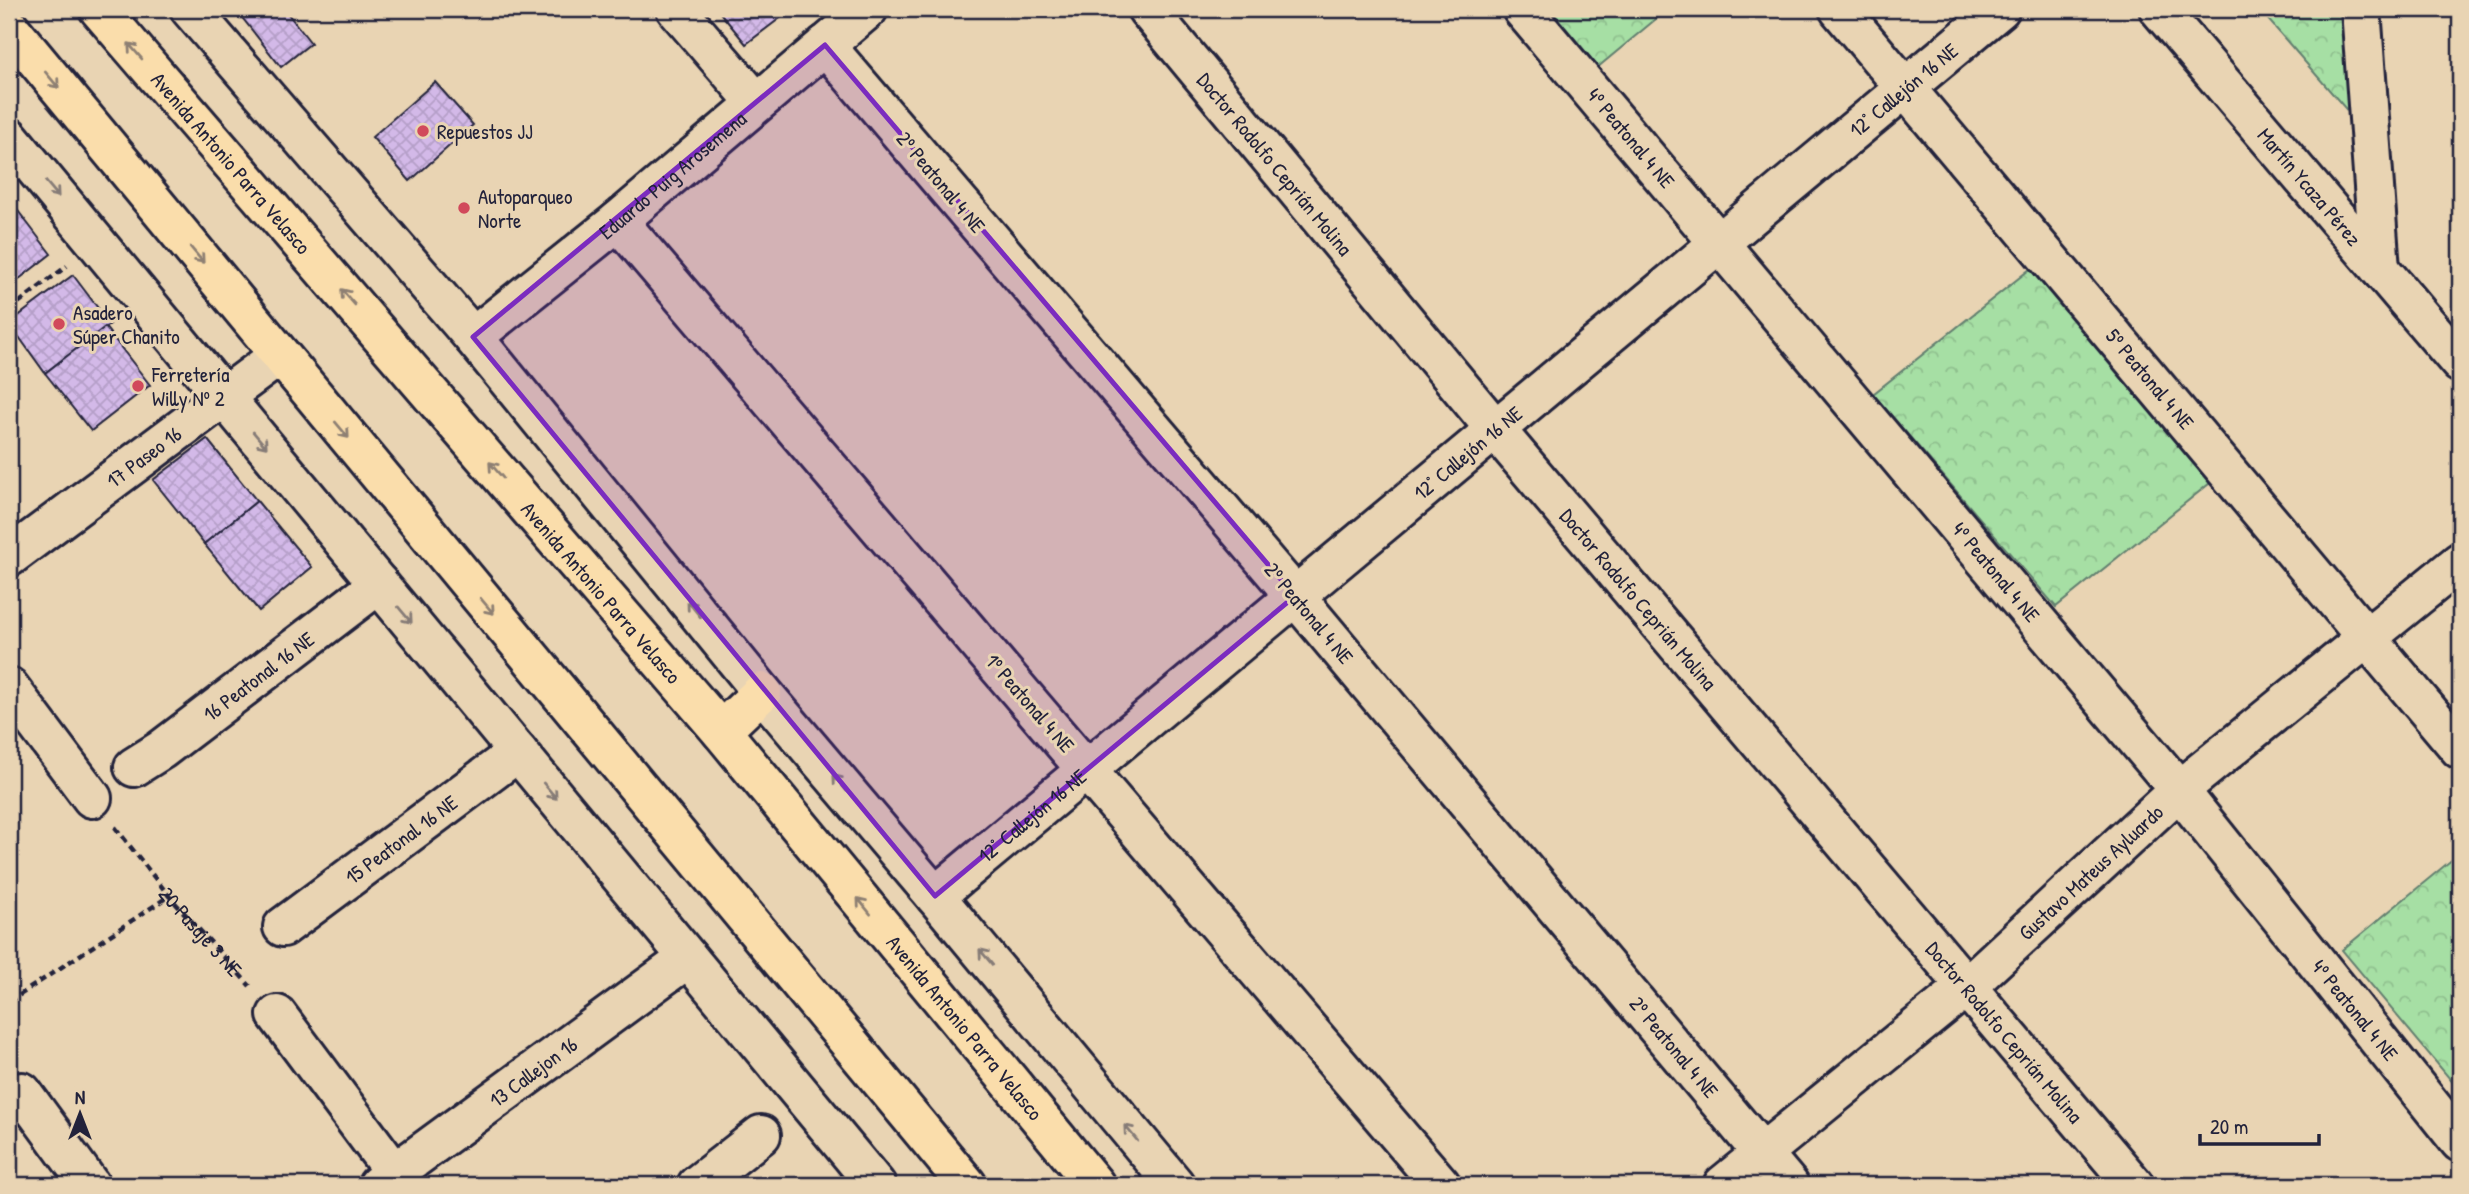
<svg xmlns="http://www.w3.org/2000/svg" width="2469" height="1194" font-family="'Patrick Hand',sans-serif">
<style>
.park{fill:url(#park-crowns);stroke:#648070;stroke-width:2}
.building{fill:url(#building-cross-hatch);stroke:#22223b;stroke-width:2}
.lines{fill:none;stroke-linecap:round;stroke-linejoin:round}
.minor-casing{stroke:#22223b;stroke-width:44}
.major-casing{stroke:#22223b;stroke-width:44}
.path{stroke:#22223b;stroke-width:4.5;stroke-dasharray:7 5;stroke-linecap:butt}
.minor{stroke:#e9d4b3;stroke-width:38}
.major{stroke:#faddab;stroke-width:38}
.oneway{stroke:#8e8073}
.oneway2{stroke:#867b77}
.marked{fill:#7b2cbf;fill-opacity:0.2;stroke:#7b2cbf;stroke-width:5;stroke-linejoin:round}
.poi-dot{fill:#d1495b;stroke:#e9d4b3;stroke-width:2.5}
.labels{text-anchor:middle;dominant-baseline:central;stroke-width:6;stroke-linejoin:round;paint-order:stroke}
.street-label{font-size:21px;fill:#22223b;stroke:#e9d4b3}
.poi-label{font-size:21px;fill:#22223b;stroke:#e9d4b3;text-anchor:start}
</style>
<defs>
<pattern id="park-crowns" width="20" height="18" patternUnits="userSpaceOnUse" patternTransform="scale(1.75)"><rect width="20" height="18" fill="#a6dfa4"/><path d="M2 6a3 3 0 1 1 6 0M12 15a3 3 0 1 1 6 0" fill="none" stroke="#8fbf8e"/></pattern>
<pattern id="building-cross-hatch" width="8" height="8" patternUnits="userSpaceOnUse" patternTransform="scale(1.75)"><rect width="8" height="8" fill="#d3b9e8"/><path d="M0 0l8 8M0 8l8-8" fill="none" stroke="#b59fc8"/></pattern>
</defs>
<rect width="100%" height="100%" fill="#e9d4b3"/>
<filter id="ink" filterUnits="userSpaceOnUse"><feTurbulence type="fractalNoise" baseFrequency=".0143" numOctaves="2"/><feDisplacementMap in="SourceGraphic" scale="14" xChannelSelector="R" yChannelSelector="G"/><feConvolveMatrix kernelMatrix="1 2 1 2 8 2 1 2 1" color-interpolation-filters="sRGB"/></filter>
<g filter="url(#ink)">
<g class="park">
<polygon points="1550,9 1668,9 1598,67"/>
<polygon points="2259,9 2341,9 2351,115"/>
<polygon points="2034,266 2215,479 2056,607 1873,394"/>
<polygon points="2460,853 2460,1091 2342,950"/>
</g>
<g class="building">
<polygon points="248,9 284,9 311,43 281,67 240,15"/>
<polygon points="717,9 792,9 746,44"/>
<polygon points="435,82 473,125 410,181 372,137"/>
<polygon points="9,199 51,254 9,287"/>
<polygon points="73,275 110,324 45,373 9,323"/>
<polygon points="105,327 150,385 91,431 45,373"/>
<polygon points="207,439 257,501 204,544 153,480"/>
<polygon points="257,501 312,567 259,611 204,544"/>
</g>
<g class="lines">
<g class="minor-casing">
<g id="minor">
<polyline points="190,9 473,337 762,692 935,896 1175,1185"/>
<polyline points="676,9 756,102"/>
<path id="s2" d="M1147,9L1495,429L2134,1185"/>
<polyline points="1522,9 2179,790 2460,1142"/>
<polyline points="1839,9 2460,749"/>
<path id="s3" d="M2159,9L2460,363"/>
<polyline points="2361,9 2380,269"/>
<polyline points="825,45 1295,596 1789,1185"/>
<polyline points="9,137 876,1185"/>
<polyline points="618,221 1441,1185"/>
<path id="s4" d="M473,337L618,221L868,9"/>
<path id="s5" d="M9,557L280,355"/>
<polyline points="9,687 92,798"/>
<path id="s6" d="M134,767L161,750L379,584"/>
<path id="s7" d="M935,896L2000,9"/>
<path id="s8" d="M283,927L518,752"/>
<polyline points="277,1015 394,1172"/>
<polyline points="22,1092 90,1185"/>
<path id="s9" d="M378,1185L688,958"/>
<polyline points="697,1185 761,1135"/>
<path id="s10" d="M1723,1185L1966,987L2179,790L2460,562"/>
</g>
</g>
<g class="major-casing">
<g id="major">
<path id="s11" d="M99,9L721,731L1095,1185"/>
<polyline points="9,27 967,1185"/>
<polyline points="721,731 762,692"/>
</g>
</g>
<g class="path">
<polyline points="9,310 67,266"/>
<path id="s1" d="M115,827L169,896L250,986"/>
<polyline points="9,1002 169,896"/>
</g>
<use href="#minor" class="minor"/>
<use href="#major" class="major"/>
</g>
<defs><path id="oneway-shaft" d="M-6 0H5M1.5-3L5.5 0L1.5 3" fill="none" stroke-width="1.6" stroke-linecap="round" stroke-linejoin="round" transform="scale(1.75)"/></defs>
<g class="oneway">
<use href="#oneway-shaft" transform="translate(135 51) rotate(-131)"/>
<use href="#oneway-shaft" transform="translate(52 80) rotate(50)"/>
<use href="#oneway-shaft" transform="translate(197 255) rotate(50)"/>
<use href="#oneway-shaft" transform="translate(348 297) rotate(-131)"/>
<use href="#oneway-shaft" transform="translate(342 430) rotate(50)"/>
<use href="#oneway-shaft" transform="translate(496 470) rotate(-131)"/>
<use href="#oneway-shaft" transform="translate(487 606) rotate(50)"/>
<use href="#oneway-shaft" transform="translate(864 906) rotate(-129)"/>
</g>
<g class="oneway2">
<use href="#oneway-shaft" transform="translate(52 189) rotate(50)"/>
<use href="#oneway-shaft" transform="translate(260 440) rotate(50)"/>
<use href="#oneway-shaft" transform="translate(694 609) rotate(-129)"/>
<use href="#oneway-shaft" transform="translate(405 615) rotate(50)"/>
<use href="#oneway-shaft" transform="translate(840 783) rotate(-130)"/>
<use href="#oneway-shaft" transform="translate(550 791) rotate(50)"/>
<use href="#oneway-shaft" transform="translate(986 957) rotate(-130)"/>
<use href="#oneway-shaft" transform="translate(1131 1133) rotate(-130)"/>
</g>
</g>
<path class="marked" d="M825,45L1295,596L935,896L473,337Z"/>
<g class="poi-dot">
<circle cx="423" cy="131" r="7"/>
<circle cx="464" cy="208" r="7"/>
<circle cx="59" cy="324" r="7"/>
<circle cx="138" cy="386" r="7"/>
</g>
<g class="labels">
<g class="street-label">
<text stroke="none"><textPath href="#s7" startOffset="1260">12° Callejón 16 NE</textPath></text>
<text transform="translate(1631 138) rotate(50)">4º Peatonal 4 NE</text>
<text stroke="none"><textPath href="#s11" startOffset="203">Avenida Antonio Parra Velasco</textPath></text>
<text stroke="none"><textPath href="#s2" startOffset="201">Doctor Rodolfo Ceprián Molina</textPath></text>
<text stroke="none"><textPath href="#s4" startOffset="257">Eduardo Puig Arosemena</textPath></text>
<text transform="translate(941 182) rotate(50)">2º Peatonal 4 NE</text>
<text stroke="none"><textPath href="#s3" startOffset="233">Martín Ycaza Pérez</textPath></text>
<text transform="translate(2150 379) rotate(50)">5º Peatonal 4 NE</text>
<text stroke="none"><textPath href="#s7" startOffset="693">12° Callejón 16 NE</textPath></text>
<text stroke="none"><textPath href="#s5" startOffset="168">17 Paseo 16</textPath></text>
<text transform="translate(1996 572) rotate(50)">4º Peatonal 4 NE</text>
<text stroke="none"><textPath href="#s11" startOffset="770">Avenida Antonio Parra Velasco</textPath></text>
<text stroke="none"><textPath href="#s2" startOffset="768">Doctor Rodolfo Ceprián Molina</textPath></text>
<text transform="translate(1309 613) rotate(50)">2º Peatonal 4 NE</text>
<text stroke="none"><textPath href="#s6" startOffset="154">16 Peatonal 16 NE</textPath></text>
<text transform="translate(1030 703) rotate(49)">1º Peatonal 4 NE</text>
<text stroke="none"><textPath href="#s7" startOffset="126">12° Callejón 16 NE</textPath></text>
<text stroke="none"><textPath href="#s8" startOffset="147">15 Peatonal 16 NE</textPath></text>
<text stroke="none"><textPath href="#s10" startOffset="483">Gustavo Mateus Ayluardo</textPath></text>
<text stroke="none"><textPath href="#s1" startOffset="135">20 Pasaje 3 NE</textPath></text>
<text transform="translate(2355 1010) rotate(51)">4º Peatonal 4 NE</text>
<text stroke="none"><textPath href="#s11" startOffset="1337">Avenida Antonio Parra Velasco</textPath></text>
<text stroke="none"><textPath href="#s2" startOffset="1335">Doctor Rodolfo Ceprián Molina</textPath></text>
<text transform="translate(1674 1047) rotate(50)">2º Peatonal 4 NE</text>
<text stroke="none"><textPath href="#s9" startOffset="192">13 Callejon 16</textPath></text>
</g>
<g class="poi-label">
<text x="437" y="131">Repuestos JJ</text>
<text x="478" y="196">Autoparqueo<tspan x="478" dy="24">Norte</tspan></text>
<text x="73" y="312">Asadero<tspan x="73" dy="24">Súper Chanito</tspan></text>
<text x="152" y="374">Ferretería<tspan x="152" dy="24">Willy Nº 2</tspan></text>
</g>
</g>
<rect width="2469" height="1194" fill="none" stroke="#e9d4b3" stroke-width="35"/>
<rect x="18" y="18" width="2434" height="1159" fill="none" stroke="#22223b" stroke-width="2.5" filter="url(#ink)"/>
<g transform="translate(80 1114)" stroke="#e9d4b3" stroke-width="5" paint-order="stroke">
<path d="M0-5L12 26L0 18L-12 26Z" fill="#22223b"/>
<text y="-10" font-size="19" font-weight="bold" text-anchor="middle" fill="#22223b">N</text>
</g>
<path d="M2200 1134v10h119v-10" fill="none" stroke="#22223b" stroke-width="3.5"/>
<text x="2210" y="1134" font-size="21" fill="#22223b" stroke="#e9d4b3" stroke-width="5" paint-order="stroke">20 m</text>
</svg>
